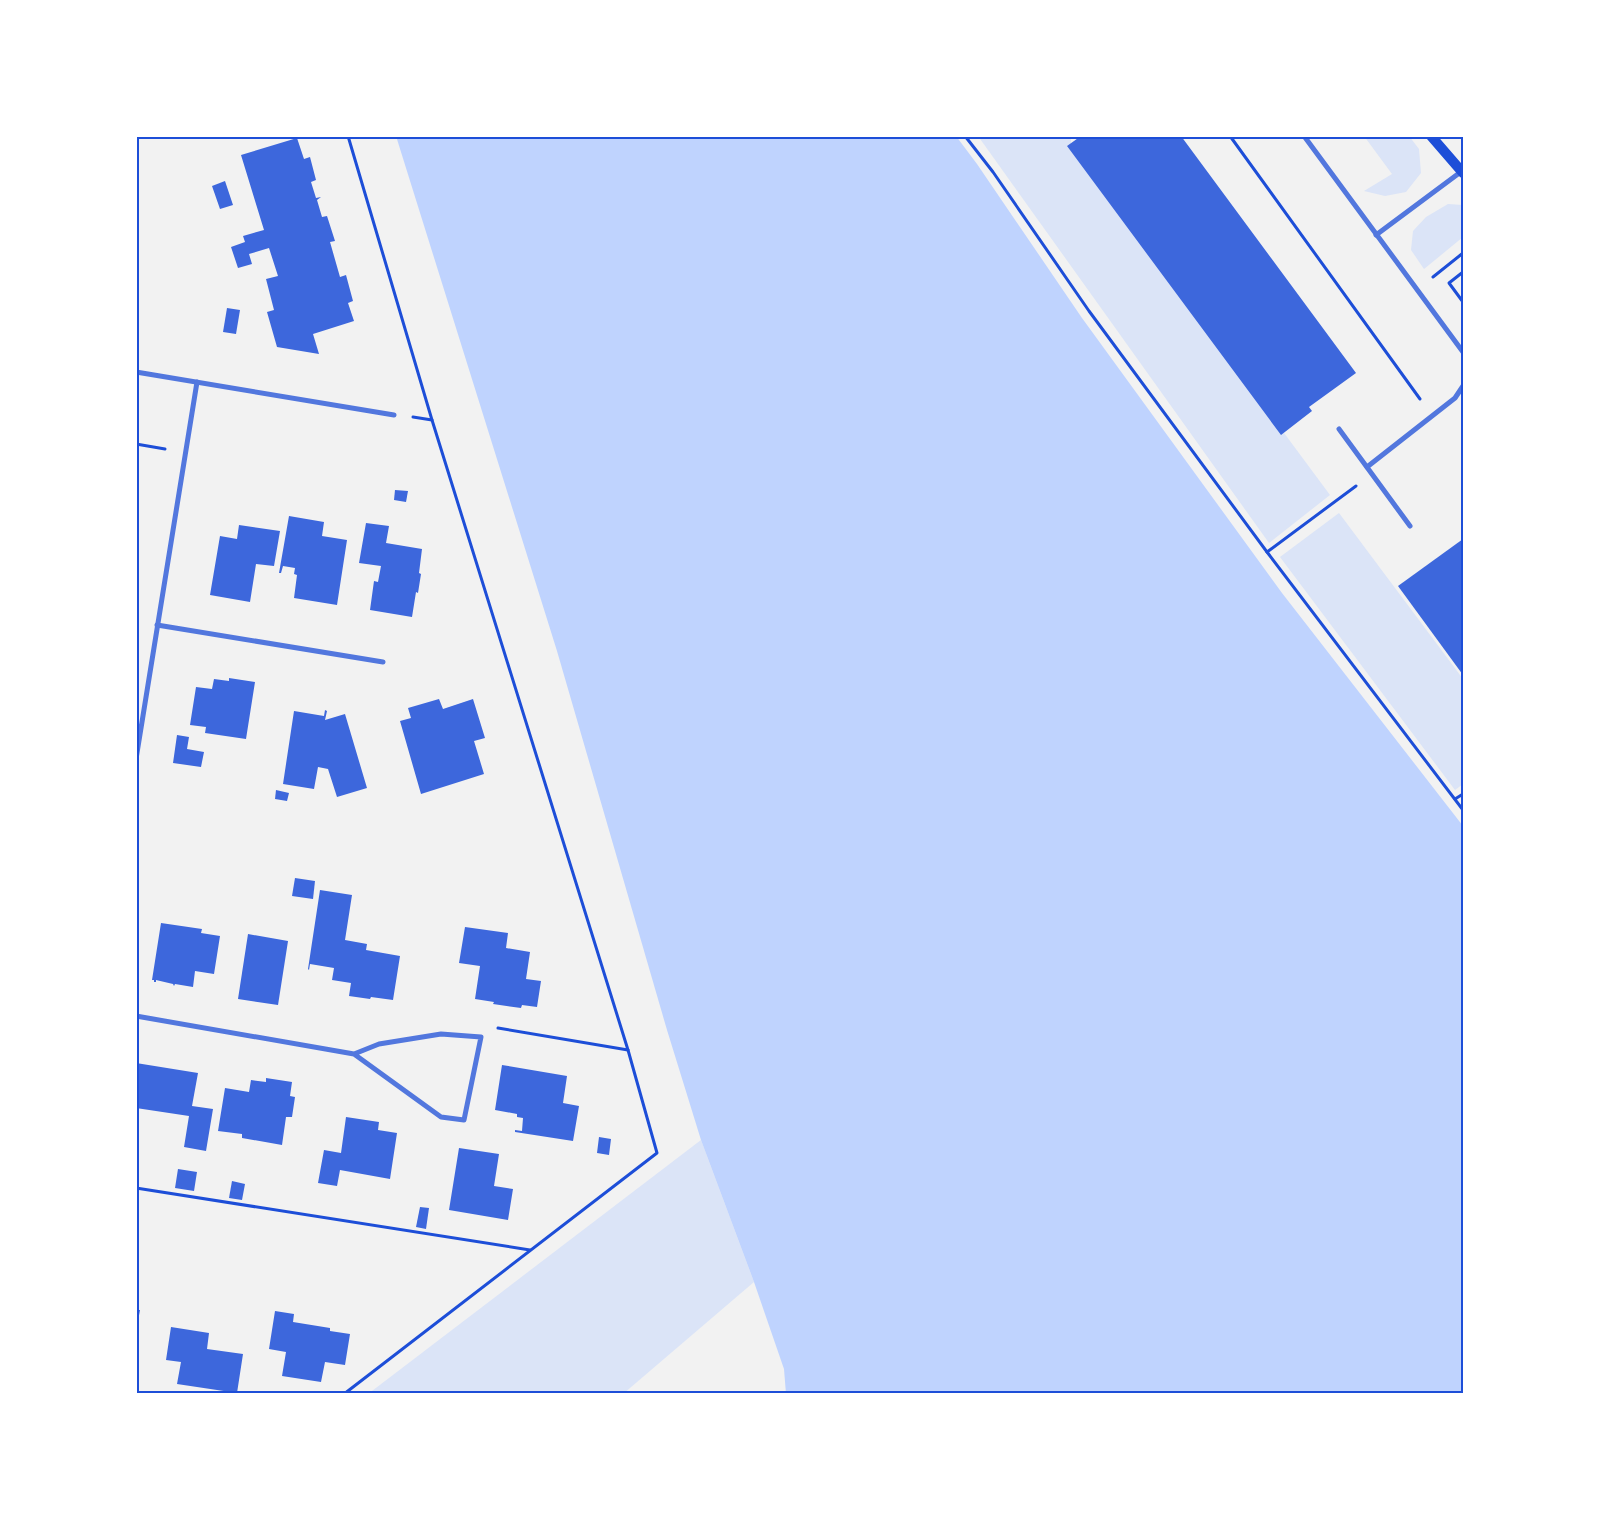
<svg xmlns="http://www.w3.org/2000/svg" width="1599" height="1530" font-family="Roboto,sans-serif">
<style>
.green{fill:#dbe4f7}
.water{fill:#bfd3fe}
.building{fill:#3d67dc}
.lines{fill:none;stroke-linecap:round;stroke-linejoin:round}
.path{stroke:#1d4ed8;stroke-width:3}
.minor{stroke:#5277de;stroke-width:5}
.secondary{stroke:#1d4ed8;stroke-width:10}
.neatline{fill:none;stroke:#1d4ed8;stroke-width:2}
</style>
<rect width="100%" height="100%" fill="#f2f2f2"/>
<g class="green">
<polygon points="978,136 1071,136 1071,145 1330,495 1269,543"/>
<polygon points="1364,136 1409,136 1419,149 1421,173 1406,192 1385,196 1364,191 1392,174"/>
<polygon points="1448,204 1463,205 1463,237 1424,269 1411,250 1413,231 1426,217"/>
<polygon points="1339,513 1463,679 1463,784 1455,790 1280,557"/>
<polygon points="701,1140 754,1282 623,1394 368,1394"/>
</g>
<polygon class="water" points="396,136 956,136 977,164 1082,318 1282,593 1463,826 1463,1394 786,1394 784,1369 754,1282 701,1140 667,1030 557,651"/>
<g class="building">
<polygon points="1081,136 1181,136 1356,373 1309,407 1312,411 1281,435 1067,146"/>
<polygon points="297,138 304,159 310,157 316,180 311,182 316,198 321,197 317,200 322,217 327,216 335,241 330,242 340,277 346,275 353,301 348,303 354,321 313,334 319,354 277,347 267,312 274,310 266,279 278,276 269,248 249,254 252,264 238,268 231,247 245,242 243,236 264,230 241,155"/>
<polygon points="225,181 233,205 220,209 212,186"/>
<polygon points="227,308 240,310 236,334 223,332"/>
<polygon points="395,490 408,491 406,502 394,500"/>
<polygon points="289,516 324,522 322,536 347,540 337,605 294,598 297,575 294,574 295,568 283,566 281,573 279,573"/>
<polygon points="366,523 389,526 386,543 422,549 419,573 421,574 418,593 416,592 412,617 370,610 374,581 378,582 381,566 359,563"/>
<polygon points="239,525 280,531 274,566 256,564 250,602 210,595 220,536 237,539"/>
<polygon points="1463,539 1463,675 1398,586"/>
<polygon points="229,678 255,682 246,739 205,733 206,727 190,725 196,687 212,689 214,679 229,681"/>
<polygon points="439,699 443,709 473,699 485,738 474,741 484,774 421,794 400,721 411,718 408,708"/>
<polygon points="325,710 327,711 325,720 345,714 367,788 337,797 328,769 318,767 314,789 283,784 294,711 324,716"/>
<polygon points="177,735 189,737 187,749 204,752 201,767 173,763"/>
<polygon points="276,790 289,793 287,801 275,799"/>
<polygon points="295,878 315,881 313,899 292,896"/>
<polygon points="320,890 352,895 345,940 367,944 366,950 400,956 393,1000 371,997 370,999 349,996 351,983 332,980 334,968 310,964 309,970 308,969"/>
<polygon points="161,923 202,929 201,933 220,936 214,974 195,971 193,987 175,984 174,986 173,984 156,980 156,982 154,982 154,980 152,980"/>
<polygon points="465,927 508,933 506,948 530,952 526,979 541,981 537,1007 522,1005 521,1008 493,1004 494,1002 475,999 480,966 459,963"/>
<polygon points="248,934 288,941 278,1005 238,999"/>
<polygon points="136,1063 198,1073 192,1106 213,1109 206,1151 184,1147 189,1116 136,1108"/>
<polygon points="502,1065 567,1076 563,1103 579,1106 573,1141 515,1132 515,1130 522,1131 523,1118 517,1117 517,1114 495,1110"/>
<polygon points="266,1078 292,1082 290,1096 295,1097 292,1117 286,1117 282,1145 242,1138 242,1134 218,1131 225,1088 249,1092 251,1080 266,1082"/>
<polygon points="346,1117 379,1122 378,1130 397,1133 390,1179 340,1170 337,1186 318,1183 324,1150 341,1153"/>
<polygon points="599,1137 611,1139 609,1155 597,1153"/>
<polygon points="459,1148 499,1154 494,1186 513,1189 508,1220 449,1210"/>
<polygon points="178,1169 197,1172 194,1191 175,1188"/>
<polygon points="232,1181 245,1184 242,1200 229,1198"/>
<polygon points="420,1207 429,1208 426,1229 416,1227"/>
<polygon points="136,1310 140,1310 137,1326 136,1326"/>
<polygon points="275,1311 294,1314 293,1322 330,1328 330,1331 350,1334 345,1365 325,1362 321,1382 282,1376 286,1352 269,1349"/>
<polygon points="171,1327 209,1333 207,1349 243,1354 237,1393 177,1384 181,1362 166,1360"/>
</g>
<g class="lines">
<g class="path">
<polyline points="965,136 993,172 1089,311 1267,552 1463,810"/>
<polyline points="1230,136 1420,399"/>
<polyline points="1463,272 1449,283 1463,302"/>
<polyline points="1433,277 1463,253"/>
<polyline points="413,417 432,420"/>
<polyline points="136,444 165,449"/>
<polyline points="1267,552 1356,486"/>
<polyline points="1455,799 1463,794"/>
<polyline points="498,1028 628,1050"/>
<polyline points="136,1188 530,1250"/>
<polyline points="344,1394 657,1153 628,1050 432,420 348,136"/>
</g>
<g class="minor">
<polyline points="1304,136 1463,352"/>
<polyline points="1376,235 1462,171"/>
<polyline points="136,372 394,415"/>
<polyline points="1339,429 1410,526"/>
<polyline points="1367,467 1455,398 1463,386"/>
<polyline points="157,625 383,662"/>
<polyline points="136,759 197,382"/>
<polyline points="136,1016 354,1054 441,1117 464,1120 481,1037 441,1034 379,1044 354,1054"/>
</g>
<polyline class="secondary" points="1431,136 1463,173"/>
</g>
<rect width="1599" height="1530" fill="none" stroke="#ffffff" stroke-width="275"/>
<rect x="138" y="138" width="1324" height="1254" class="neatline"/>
</svg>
